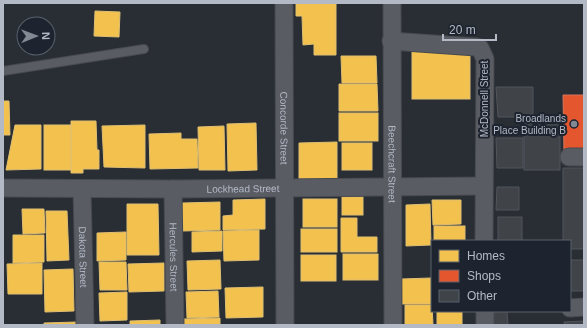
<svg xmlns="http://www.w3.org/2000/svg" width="587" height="328" font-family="Helvetica,sans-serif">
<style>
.homes{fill:#f2c14e;stroke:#dfbf72}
.shops{fill:#e4572e;stroke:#d5755c}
.building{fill:#404449;stroke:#51555c}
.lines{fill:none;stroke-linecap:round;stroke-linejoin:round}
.service-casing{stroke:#474a4f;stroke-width:10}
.minor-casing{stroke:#474a4f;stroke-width:19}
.service{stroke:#595c63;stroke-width:8}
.minor{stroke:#595c63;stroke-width:17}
.poi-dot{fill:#838993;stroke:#1d242f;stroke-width:1.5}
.labels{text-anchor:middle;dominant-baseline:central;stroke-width:4;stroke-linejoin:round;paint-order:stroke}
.street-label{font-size:10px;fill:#b3bac6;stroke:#1d242f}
.poi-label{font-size:10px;fill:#b3bac6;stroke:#1d242f;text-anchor:end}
</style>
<rect width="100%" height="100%" fill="#292e34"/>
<g class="homes">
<polygon points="296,3 336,3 336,55 314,55 314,44 303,45 302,16 296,16"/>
<polygon points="95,11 120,12 119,37 94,36"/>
<rect x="412" y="49" width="58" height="50"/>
<polygon points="341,56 376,56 377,83 342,83"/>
<polygon points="339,84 377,84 378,111 339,111"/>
<polygon points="3,101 9,101 10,135 3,135"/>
<rect x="339" y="113" width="39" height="28"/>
<polygon points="71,121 96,121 97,150 99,150 99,169 83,169 83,173 71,173"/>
<polygon points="256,123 257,170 228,171 227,124"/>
<polygon points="15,125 41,125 41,169 6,170"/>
<rect x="44" y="125" width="27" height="45"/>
<polygon points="145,125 145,168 104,167 102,126"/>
<polygon points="224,126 225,170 199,170 198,127"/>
<polygon points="181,133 181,139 197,139 198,168 150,169 149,134"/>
<polygon points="337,142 337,179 299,179 299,143"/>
<rect x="342" y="143" width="30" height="27"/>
<rect x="342" y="197" width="21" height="18"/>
<polygon points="265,199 265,229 223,230 223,216 233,215 233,200"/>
<rect x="303" y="199" width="34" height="28"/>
<polygon points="432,200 461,200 461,224 433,225"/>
<polygon points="220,202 220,230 183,231 182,203"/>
<polygon points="127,204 158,204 159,255 127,255"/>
<polygon points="430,204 431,245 406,246 406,205"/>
<polygon points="22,209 44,209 45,233 23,234"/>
<polygon points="46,211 67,211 69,260 47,261"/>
<polygon points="341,218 357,218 357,237 377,237 377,252 341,252"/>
<rect x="434" y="226" width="31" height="15"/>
<rect x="301" y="229" width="36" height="23"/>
<polygon points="259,230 259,260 224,261 223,231"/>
<polygon points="222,231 222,251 192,252 192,232"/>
<polygon points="126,232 126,260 97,261 97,233"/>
<polygon points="13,235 44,235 44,262 13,263"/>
<rect x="343" y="254" width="35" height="26"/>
<rect x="301" y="255" width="35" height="26"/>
<polygon points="220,260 221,289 188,290 187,261"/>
<polygon points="99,262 126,262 127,290 100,290"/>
<polygon points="42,263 42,294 8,294 7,264"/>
<polygon points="164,263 164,291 129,292 128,264"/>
<polygon points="73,269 74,311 45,312 44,270"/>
<polygon points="431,278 432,304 402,304 401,279"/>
<polygon points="263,287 263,317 226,318 225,288"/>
<polygon points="218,291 219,317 187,318 186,292"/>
<polygon points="127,292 127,320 100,321 99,293"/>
<polygon points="405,305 432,305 433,325 405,325"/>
<rect x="437" y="311" width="25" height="14"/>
<polygon points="220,318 220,325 184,325 184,319"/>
<polygon points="160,320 160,325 130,325 130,321"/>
<polygon points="76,322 76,325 44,325 44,323"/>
</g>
<polygon class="shops" points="563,95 584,95 584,152 564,153"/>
<g class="building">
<polygon points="496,87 533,87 533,117 498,117"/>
<rect x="524" y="123" width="36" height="47"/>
<polygon points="496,138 523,138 523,168 497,168"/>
<polygon points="563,168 584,168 584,249 570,249 570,241 563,241"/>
<polygon points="497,187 519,187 519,210 496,210"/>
<rect x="498" y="217" width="24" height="24"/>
<rect x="570" y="260" width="14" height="31"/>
<polygon points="493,311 507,311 508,325 493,325"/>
<polygon points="584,321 584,325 565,325 564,322"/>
</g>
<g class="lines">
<g class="service-casing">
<polyline id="service" points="3,71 144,49"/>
</g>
<g class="minor-casing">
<g id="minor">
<path id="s1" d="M284,3L285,325"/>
<path id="s2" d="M392,3L393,325"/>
<polyline points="391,41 476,47 480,48 485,59 484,241"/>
<polyline points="569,157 584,157"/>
<path id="s3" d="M3,188L173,189L484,186"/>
<path id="s4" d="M82,189L85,325"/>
<path id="s5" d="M173,189L175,325"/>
<polyline points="570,308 584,307"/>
<polyline points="485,311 485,325"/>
</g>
</g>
<use href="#service" class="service"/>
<use href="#minor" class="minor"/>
</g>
<circle class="poi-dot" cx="574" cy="124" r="4"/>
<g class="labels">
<g class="street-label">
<text transform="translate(484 99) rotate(-90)">McDonnell Street</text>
<text stroke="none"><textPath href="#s1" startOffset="125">Concorde Street</textPath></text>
<text stroke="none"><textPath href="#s2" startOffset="161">Beechcraft Street</textPath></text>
<text stroke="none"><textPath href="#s3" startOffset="240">Lockhead Street</textPath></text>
<text stroke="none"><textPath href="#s4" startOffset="68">Dakota Street</textPath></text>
<text stroke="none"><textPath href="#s5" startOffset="68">Hercules Street</textPath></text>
</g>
<g class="poi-label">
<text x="566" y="118">Broadlands<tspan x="566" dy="12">Place Building B</tspan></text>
</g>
</g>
<rect width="587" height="328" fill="none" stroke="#b3bac6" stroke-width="8"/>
<rect x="431" y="240" width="140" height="72" fill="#1d242f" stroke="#59606b"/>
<rect x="439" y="250" width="20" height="12" fill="#f2c14e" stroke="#59606b"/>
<text x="467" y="260" font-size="12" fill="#b3bac6">Homes</text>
<rect x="439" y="270" width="20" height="12" fill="#e4572e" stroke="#59606b"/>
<text x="467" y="280" font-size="12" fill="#b3bac6">Shops</text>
<rect x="439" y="290" width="20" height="12" fill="#404449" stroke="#59606b"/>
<text x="467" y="300" font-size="12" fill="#b3bac6">Other</text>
<g transform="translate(36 36) rotate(89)"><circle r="19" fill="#1d242f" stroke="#59606b"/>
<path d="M0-3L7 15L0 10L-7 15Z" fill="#838993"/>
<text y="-6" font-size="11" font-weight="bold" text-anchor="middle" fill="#b3bac6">N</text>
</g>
<path d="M443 34v6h53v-6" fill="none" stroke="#b3bac6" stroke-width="2"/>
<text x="449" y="34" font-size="12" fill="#b3bac6" stroke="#1d242f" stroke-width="3" paint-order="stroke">20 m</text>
</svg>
